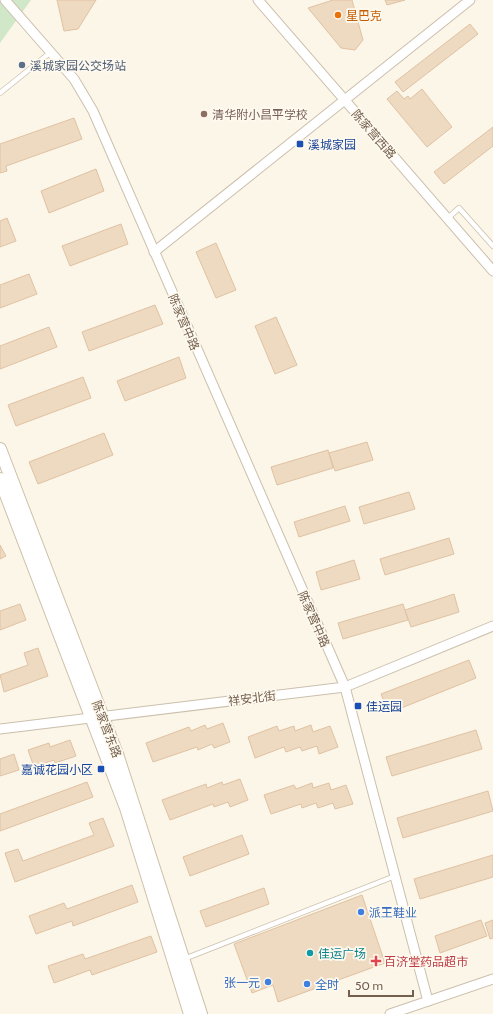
<svg xmlns="http://www.w3.org/2000/svg" width="493" height="1014" font-family="Cabin,'Noto Sans SC',sans-serif">
<style>
.green{fill:#d0e8c7}
.building{fill:#eed9c1;stroke:#e0c2a3}
.lines{fill:none;stroke-linecap:round;stroke-linejoin:round}
.lane-casing{stroke:#ccbfae;stroke-width:6}
.street-casing{stroke:#ccbfae;stroke-width:11}
.secondary-casing{stroke:#cec0ac;stroke-width:14}
.lane{stroke:#fff;stroke-width:4.5}
.street{stroke:#fff;stroke-width:9}
.secondary{stroke:#fff;stroke-width:12}
.food-dot{fill:#e8710a;stroke:#fef9ee;stroke-width:1.5}
.service-dot{fill:#5c6f8a;stroke:#fef9ee;stroke-width:1.5}
.education-dot{fill:#8d6e63;stroke:#fef9ee;stroke-width:1.5}
.transit-dot{fill:#1a4fb4;stroke:#fef9ee;stroke-width:1.5}
.shop-dot{fill:#3f7fe0;stroke:#fef9ee;stroke-width:1.5}
.culture-dot{fill:#0f9aa8;stroke:#fef9ee;stroke-width:1.5}
.health-dot{fill:#e0444e;stroke:#fef9ee;stroke-width:1.5}
.labels{text-anchor:middle;dominant-baseline:central;stroke-width:3.5;stroke-linejoin:round;paint-order:stroke}
.food-label{font-size:12px;fill:#c56008;stroke:#fef9ee;text-anchor:start}
.service-label{font-size:12px;fill:#4e5e75;stroke:#fef9ee;text-anchor:start}
.education-label{font-size:12px;fill:#785e54;stroke:#fef9ee;text-anchor:start}
.street-label{font-size:12px;fill:#735f4d;stroke:#fef9ee}
.transit-label{font-size:12px;fill:#164399;stroke:#fef9ee;text-anchor:start}
.shop-label{font-size:12px;fill:#366cbe;stroke:#fef9ee;text-anchor:start}
.culture-label{font-size:12px;fill:#0d838f;stroke:#fef9ee;text-anchor:start}
.health-label{font-size:12px;fill:#be3a42;stroke:#fef9ee;text-anchor:start}
</style>
<rect width="100%" height="100%" fill="#fbf6e7"/>
<polygon class="green" points="0,0 31,0 0,43"/>
<g class="building">
<polygon points="57,0 96,0 78,29 64,31"/>
<polygon points="333,0 352,0 363,40 355,50 341,48 308,8"/>
<polygon points="385,0 405,0 387,5"/>
<polygon points="470,24 478,34 403,92 395,82"/>
<polygon points="422,89 452,127 427,147 387,99 397,91 404,99 408,96 410,99"/>
<polygon points="74,118 82,139 6,166 7,171 0,173 0,144"/>
<polygon points="493,127 493,146 444,184 434,172"/>
<polygon points="96,169 104,191 49,213 41,191"/>
<polygon points="7,218 16,241 0,247 0,221"/>
<polygon points="121,224 128,244 70,266 62,246"/>
<polygon points="216,243 236,290 216,298 196,252"/>
<polygon points="29,274 37,294 0,308 0,285"/>
<polygon points="155,305 163,324 89,351 82,332"/>
<polygon points="276,317 297,365 275,374 255,326"/>
<polygon points="49,327 57,347 0,369 0,346"/>
<polygon points="179,357 186,378 125,401 117,381"/>
<polygon points="83,377 91,398 16,426 8,405"/>
<polygon points="104,433 113,455 38,484 29,462"/>
<polygon points="367,442 373,460 335,471 329,453"/>
<polygon points="328,450 333,468 277,485 271,467"/>
<polygon points="409,492 415,509 364,524 359,507"/>
<polygon points="345,506 350,521 299,537 294,522"/>
<polygon points="449,538 454,554 385,575 380,559"/>
<polygon points="0,545 6,556 0,559"/>
<polygon points="354,560 360,579 321,590 316,572"/>
<polygon points="454,594 459,612 411,627 405,610"/>
<polygon points="20,604 26,620 0,630 0,611"/>
<polygon points="403,604 408,620 343,639 338,623"/>
<polygon points="38,648 48,676 4,692 0,675 28,665 24,653"/>
<polygon points="469,660 476,678 389,713 381,694"/>
<polygon points="223,723 230,742 214,748 212,744 198,750 197,747 153,762 146,743 189,727 191,731 205,725 207,729"/>
<polygon points="311,725 313,732 330,726 338,747 319,754 317,746 302,751 300,747 286,752 284,747 255,758 248,737 277,726 279,731 294,726 295,731"/>
<polygon points="476,730 482,749 392,776 386,757"/>
<polygon points="70,740 76,756 55,763 54,760 34,767 28,750 49,743 50,747"/>
<polygon points="14,754 19,770 0,776 0,759"/>
<polygon points="240,779 248,800 230,807 228,802 214,807 213,804 170,820 162,800 206,784 207,788 222,782 223,785"/>
<polygon points="87,782 93,797 0,831 0,814"/>
<polygon points="312,783 313,788 329,783 331,790 346,785 353,804 335,809 333,803 318,808 316,803 302,808 301,804 271,814 264,795 294,785 296,789"/>
<polygon points="488,791 493,811 403,838 397,818"/>
<polygon points="103,818 114,846 15,882 5,853 18,849 23,861 94,835 89,823"/>
<polygon points="242,835 249,854 190,876 183,857"/>
<polygon points="493,855 493,877 420,899 414,879"/>
<polygon points="132,885 138,902 73,926 72,921 36,934 29,916 64,903 67,909"/>
<polygon points="264,888 269,904 206,927 200,911"/>
<polygon points="362,895 385,963 278,1002 273,985 252,993 234,944"/>
<polygon points="481,920 487,936 440,953 435,936"/>
<polygon points="493,920 493,938 490,939 485,923"/>
<polygon points="151,936 157,952 92,975 90,970 54,983 48,966 83,954 85,959"/>
</g>
<g class="lines">
<g class="lane-casing">
<g id="lane">
<polyline points="0,93 51,52"/>
<polyline points="448,218 459,208 493,246"/>
<polyline points="184,959 395,876"/>
</g>
</g>
<g class="street-casing">
<g id="street">
<polyline points="5,0 74,79 93,111 345,687 428,1001"/>
<polyline points="258,0 493,271"/>
<polyline points="154,252 470,0"/>
<polyline points="0,729 345,687 493,626"/>
<polyline points="390,1014 493,979"/>
</g>
</g>
<g class="secondary-casing">
<g id="secondary">
<polyline points="0,449 117,754 201,1014"/>
<polyline points="0,479 126,808 190,1014"/>
</g>
</g>
<use href="#lane" class="lane"/>
<use href="#street" class="street"/>
<use href="#secondary" class="secondary"/>
</g>
<circle class="food-dot" cx="338" cy="15" r="4"/>
<circle class="service-dot" cx="22" cy="65" r="4"/>
<circle class="education-dot" cx="204" cy="114" r="4"/>
<g class="transit-dot">
<rect x="296" y="140" width="8" height="8" rx="2"/>
<rect x="354" y="702" width="8" height="8" rx="2"/>
<rect x="97" y="765" width="8" height="8" rx="2"/>
</g>
<g class="shop-dot">
<circle cx="361" cy="912" r="4"/>
<circle cx="268" cy="982" r="4"/>
<circle cx="307" cy="984" r="4"/>
</g>
<circle class="culture-dot" cx="310" cy="953" r="4"/>
<path class="health-dot" d="M374 955h4v4h4v4h-4v4h-4v-4h-4v-4h4z"/>
<g class="labels">
<g class="food-label">
<text x="346" y="15">星巴克</text>
</g>
<g class="service-label">
<text x="30" y="65">溪城家园公交场站</text>
</g>
<g class="education-label">
<text x="212" y="114">清华附小昌平学校</text>
</g>
<g class="street-label">
<text transform="translate(374 134) rotate(49)">陈家营西路</text>
<text transform="translate(184 322) rotate(67)">陈家营中路</text>
<text transform="translate(314 619) rotate(66)">陈家营中路</text>
<text transform="translate(252 698) rotate(-7)">祥安北街</text>
<text transform="translate(107 729) rotate(69)">陈家营东路</text>
</g>
<g class="transit-label">
<text x="308" y="144">溪城家园</text>
<text x="366" y="706">佳运园</text>
<text x="93" y="769" text-anchor="end">嘉诚花园小区</text>
</g>
<g class="shop-label">
<text x="369" y="912">派王鞋业</text>
<text x="260" y="982" text-anchor="end">张一元</text>
<text x="315" y="984">全时</text>
</g>
<g class="culture-label">
<text x="318" y="953">佳运广场</text>
</g>
<g class="health-label">
<text x="384" y="961">百济堂药品超市</text>
</g>
</g>
<path d="M349 990v6h64v-6" fill="none" stroke="#735f4d" stroke-width="2"/>
<text x="355" y="990" font-size="12" fill="#735f4d" stroke="#fef9ee" stroke-width="3" paint-order="stroke">50 m</text>
</svg>
